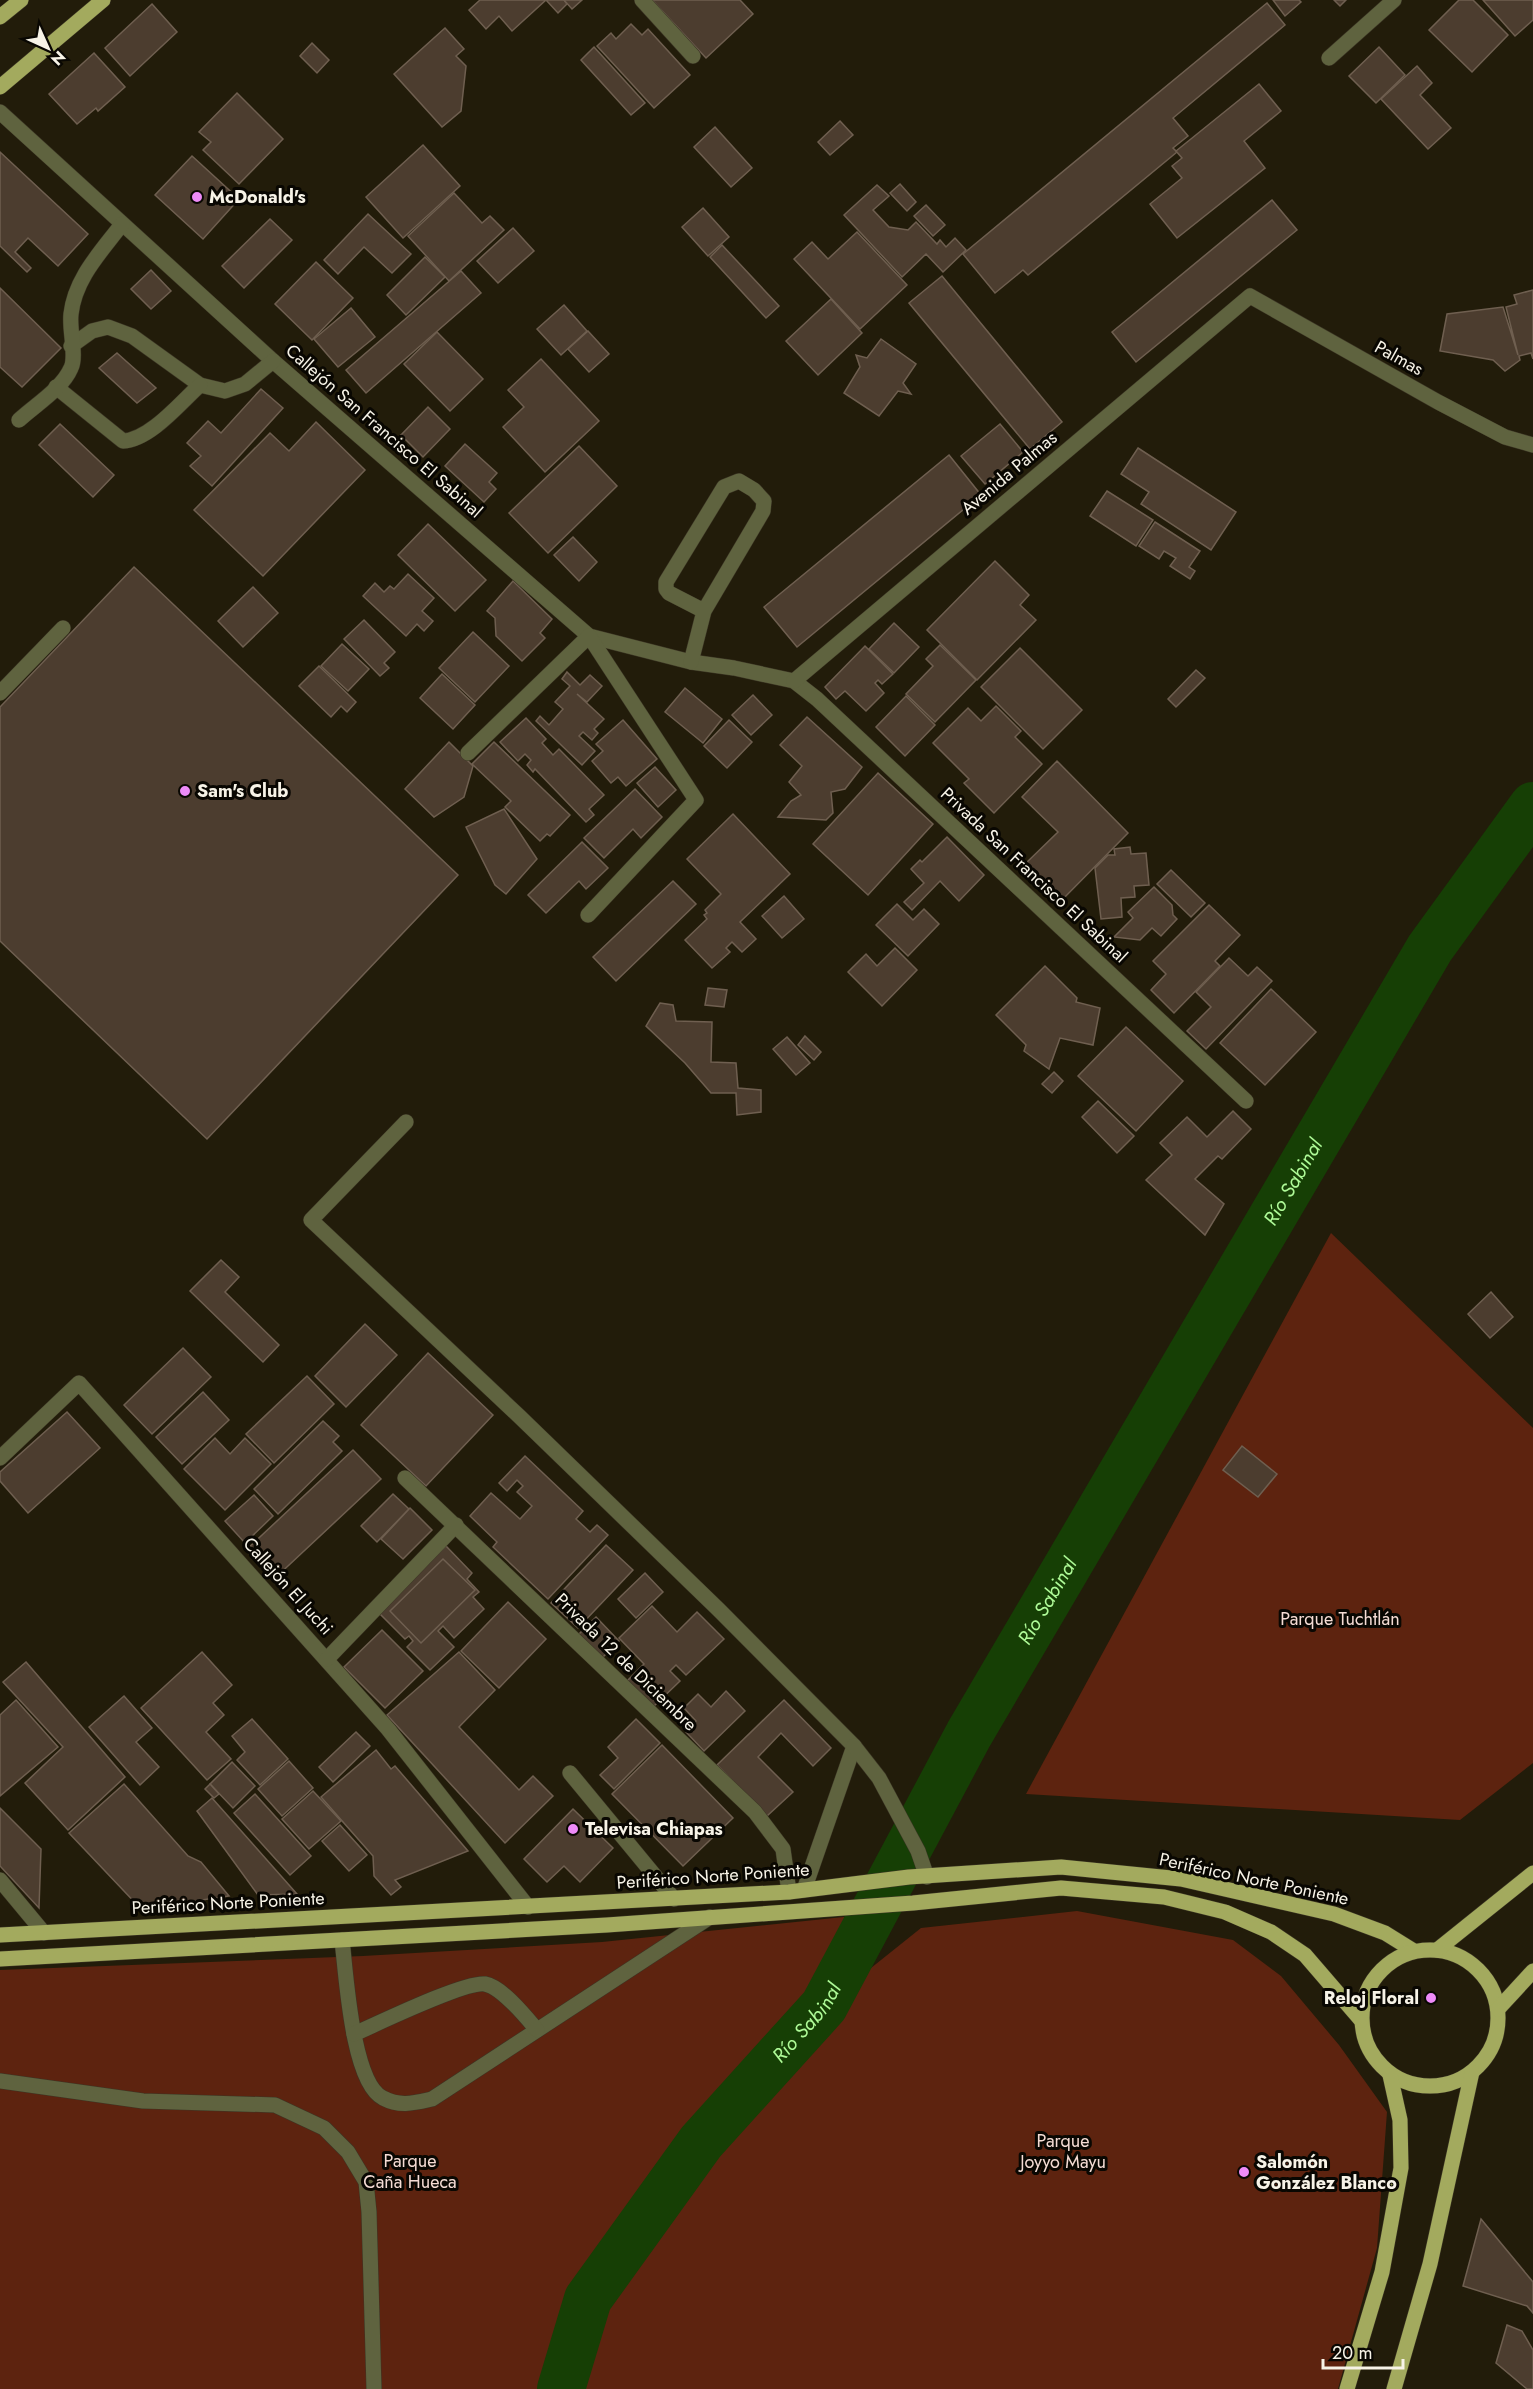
<svg xmlns="http://www.w3.org/2000/svg" width="1533" height="2389" font-family="Jost,sans-serif">
<style>
.green{fill:#5d230f}
.lines{fill:none;stroke-linecap:round;stroke-linejoin:round}
.river{stroke:#163f05;stroke-width:48}
.building{fill:#4c3d2f;stroke:#6f5f50;stroke-width:1.5}
.minor-casing{stroke:#3c3625;stroke-width:16}
.major-casing{stroke:#3c3625;stroke-width:16}
.minor{stroke:#5f633f;stroke-width:15}
.major{stroke:#a3aa5e;stroke-width:15}
.poi-dot{fill:#ee8bf8;stroke:#090702;stroke-width:2}
.labels{text-anchor:middle;dominant-baseline:central;stroke-width:6;stroke-linejoin:round;paint-order:stroke}
.poi-label{font-size:18px;font-weight:bold;fill:#f7f3e7;stroke:#090702;text-anchor:start}
.street-label{font-size:18px;fill:#f7f3e7;stroke:#090702}
.park-label{font-size:18px;fill:#f5dcd4;stroke:#090702}
.water-label{font-size:20px;font-style:italic;fill:#aefa97;stroke:#090702}
</style>
<rect width="100%" height="100%" fill="#221c0a"/>
<g class="green">
<polygon points="1331,1233 1533,1428 1533,1763 1460,1820 1026,1794"/>
<polygon points="1077,1911 1233,1940 1281,1976 1339,2045 1387,2112 1377,2248 1338,2389 0,2389 0,1970 363,1956 602,1942 853,1916 872,1917 826,2004 921,1928"/>
</g>
<g class="lines">
<path class="river" id="s1" d="M561,2389L588,2299L701,2142L824,2006L969,1734L1430,948L1533,806"/>
</g>
<g class="building">
<polygon points="480,0 564,0 567,4 558,13 546,0 512,31 499,16 486,29 469,10"/>
<polygon points="564,0 582,0 572,9"/>
<polygon points="652,0 740,0 753,14 706,58"/>
<polygon points="1273,0 1299,0 1301,2 1285,16"/>
<polygon points="1334,0 1346,0 1340,6"/>
<polygon points="1459,0 1473,0 1508,35 1472,72 1429,30"/>
<polygon points="1483,0 1533,0 1533,20 1515,36"/>
<polygon points="1267,3 1285,25 1173,118 1188,136 1173,148 1177,152 1028,275 1023,270 995,293 963,254"/>
<polygon points="152,4 177,32 130,76 105,48"/>
<polygon points="631,24 642,35 648,29 690,75 654,108 597,46 611,33 616,39"/>
<polygon points="445,28 464,49 456,56 466,66 461,111 442,127 394,74"/>
<polygon points="312,43 329,60 317,73 300,56"/>
<polygon points="594,47 645,103 631,115 581,60"/>
<polygon points="1379,47 1405,75 1376,103 1349,76"/>
<polygon points="94,53 125,87 98,111 96,108 77,124 49,94"/>
<polygon points="1417,66 1432,83 1420,95 1451,128 1428,149 1381,99"/>
<polygon points="1259,84 1281,111 1244,141 1265,168 1177,238 1150,204 1182,178 1172,166 1182,158 1176,151"/>
<polygon points="237,93 283,139 239,184 203,150 211,142 199,132"/>
<polygon points="840,121 853,135 830,155 818,142"/>
<polygon points="715,127 752,168 731,187 694,147"/>
<polygon points="423,145 460,186 403,238 366,197"/>
<polygon points="0,152 88,234 58,266 28,238 15,252 31,268 27,272 0,246"/>
<polygon points="192,156 239,199 203,239 155,195"/>
<polygon points="900,184 916,202 907,211 890,193"/>
<polygon points="877,185 889,196 873,210 889,227 908,230 916,222 937,244 940,240 946,247 955,238 966,250 943,272 926,254 902,277 844,215"/>
<polygon points="454,193 482,223 490,216 504,230 449,281 408,236"/>
<polygon points="1272,200 1297,230 1136,362 1112,332"/>
<polygon points="926,205 945,225 933,236 914,216"/>
<polygon points="703,208 729,237 708,256 682,227"/>
<polygon points="368,214 411,254 392,273 364,247 338,274 324,260"/>
<polygon points="270,219 292,240 244,288 222,266"/>
<polygon points="513,228 534,251 498,283 477,261"/>
<polygon points="857,232 907,285 860,329 794,259 812,242 828,259"/>
<polygon points="722,245 779,306 766,318 710,257"/>
<polygon points="425,257 445,277 406,315 387,295"/>
<polygon points="316,262 353,298 312,340 275,304"/>
<polygon points="151,270 171,291 151,309 131,289"/>
<polygon points="461,271 481,293 366,393 346,370"/>
<polygon points="942,276 1062,422 1030,449 909,303"/>
<polygon points="0,288 61,348 22,387 0,367"/>
<polygon points="1533,290 1533,359 1531,353 1519,356 1520,360 1505,371 1493,360 1440,351 1447,314 1503,307 1518,355 1506,307 1517,304 1514,295"/>
<polygon points="831,299 862,333 818,375 786,341"/>
<polygon points="564,305 587,331 561,355 537,329"/>
<polygon points="351,308 375,337 338,367 314,339"/>
<polygon points="588,331 609,354 589,372 568,349"/>
<polygon points="437,332 483,379 450,411 404,364"/>
<polygon points="881,339 916,364 903,383 911,394 898,391 879,416 844,393 860,367 856,355 867,358"/>
<polygon points="117,353 156,388 137,403 99,368"/>
<polygon points="541,359 599,421 545,472 503,427 524,407 508,390"/>
<polygon points="261,389 283,408 212,486 190,466 201,456 187,443 208,421 221,433"/>
<polygon points="428,407 450,429 423,457 401,435"/>
<polygon points="316,422 365,470 263,576 194,510 270,433 289,451"/>
<polygon points="60,424 114,475 93,497 39,445"/>
<polygon points="1000,424 1023,452 985,484 961,456"/>
<polygon points="465,444 497,473 489,482 496,489 484,502 445,466"/>
<polygon points="579,446 617,486 548,553 509,513"/>
<polygon points="1138,448 1236,512 1211,550 1141,504 1149,492 1121,474"/>
<polygon points="949,455 981,495 797,647 764,607"/>
<polygon points="1107,491 1153,520 1136,546 1090,516"/>
<polygon points="1155,522 1200,551 1189,567 1195,571 1190,579 1170,566 1176,558 1164,551 1159,559 1139,546"/>
<polygon points="428,524 486,580 455,611 398,555"/>
<polygon points="573,537 597,562 579,581 554,555"/>
<polygon points="995,561 1029,595 1020,605 1036,620 977,680 927,630"/>
<polygon points="134,567 458,875 207,1139 0,941 0,707"/>
<polygon points="408,574 434,598 422,611 433,621 424,631 417,624 406,636 363,596 375,583 384,592 390,586 394,589"/>
<polygon points="513,581 552,619 540,633 545,638 522,661 496,636 495,618 487,611"/>
<polygon points="253,587 278,613 243,647 218,621"/>
<polygon points="364,620 395,652 384,663 389,668 380,676 344,639"/>
<polygon points="894,623 919,647 894,673 869,649"/>
<polygon points="473,632 509,666 475,702 439,668"/>
<polygon points="342,644 369,669 348,691 321,666"/>
<polygon points="940,645 976,680 935,722 906,694 933,666 926,659"/>
<polygon points="865,646 893,674 882,684 878,680 875,683 884,693 866,711 845,691 836,699 825,687"/>
<polygon points="1020,648 1082,710 1043,749 981,687"/>
<polygon points="319,666 356,702 347,712 341,706 331,717 299,686"/>
<polygon points="1196,670 1205,678 1176,707 1168,699"/>
<polygon points="567,672 580,685 590,675 602,686 587,702 577,694 604,719 594,729 598,733 592,740 583,732 579,736 595,751 582,765 536,721 540,716 549,725 563,709 555,702 570,686 562,679"/>
<polygon points="442,674 475,705 453,729 420,698"/>
<polygon points="685,688 722,719 703,743 665,712"/>
<polygon points="753,695 772,715 751,735 732,715"/>
<polygon points="906,696 935,725 905,756 876,727"/>
<polygon points="996,706 1021,731 1015,737 1042,764 994,813 964,783 969,779 933,743 968,708 981,721"/>
<polygon points="807,717 862,767 845,789 831,792 833,813 826,820 778,817 791,801 801,795 789,782 802,766 780,745"/>
<polygon points="526,718 546,739 542,743 553,755 559,749 604,795 589,809 594,815 586,822 535,769 533,772 527,765 531,760 525,754 518,761 500,742"/>
<polygon points="623,720 657,759 626,786 618,777 611,783 592,761 603,751 596,744"/>
<polygon points="729,720 752,742 727,768 704,746"/>
<polygon points="449,742 473,766 464,797 434,817 405,789"/>
<polygon points="494,742 570,815 550,836 547,834 540,841 505,807 511,801 472,764"/>
<polygon points="1057,761 1128,833 1060,902 1023,866 1058,832 1022,797"/>
<polygon points="655,767 676,790 658,807 637,783"/>
<polygon points="878,773 933,824 868,895 813,844"/>
<polygon points="635,789 662,817 641,838 633,829 604,858 584,838"/>
<polygon points="504,809 537,859 506,894 495,885 466,827"/>
<polygon points="733,814 790,874 740,922 756,939 742,952 732,942 726,948 730,952 712,968 685,940 707,919 704,915 707,913 705,910 721,894 687,859"/>
<polygon points="947,837 984,875 959,901 940,881 912,910 904,902 924,883 911,869 920,860 922,862"/>
<polygon points="582,842 608,868 586,889 579,881 546,913 528,895"/>
<polygon points="1130,847 1131,854 1146,853 1149,885 1134,886 1135,897 1121,898 1122,917 1101,919 1095,868 1108,855 1115,855 1114,849"/>
<polygon points="1171,870 1205,903 1191,917 1157,884"/>
<polygon points="673,881 696,904 616,981 593,957"/>
<polygon points="1154,887 1172,905 1173,915 1177,919 1161,936 1152,928 1140,940 1114,937 1133,918 1128,912"/>
<polygon points="784,896 804,919 782,938 762,916"/>
<polygon points="897,904 913,920 924,909 939,924 908,956 876,925"/>
<polygon points="1209,905 1240,935 1215,961 1220,966 1174,1013 1151,990 1166,974 1153,961"/>
<polygon points="895,948 917,970 882,1006 848,972 866,954 877,966"/>
<polygon points="1229,958 1248,976 1257,967 1272,981 1206,1049 1187,1031 1211,1007 1196,992"/>
<polygon points="1045,966 1077,998 1076,1002 1100,1008 1093,1045 1060,1038 1049,1069 1024,1051 1026,1045 996,1015"/>
<polygon points="708,988 727,990 724,1007 705,1005"/>
<polygon points="1271,989 1316,1032 1265,1085 1220,1043"/>
<polygon points="660,1003 673,1005 676,1021 712,1022 711,1062 736,1063 738,1088 761,1090 761,1112 737,1115 736,1093 711,1093 685,1063 646,1026"/>
<polygon points="1126,1027 1183,1081 1136,1131 1078,1076"/>
<polygon points="805,1036 821,1052 814,1060 798,1045"/>
<polygon points="787,1037 810,1063 796,1075 773,1049"/>
<polygon points="1054,1072 1063,1081 1052,1093 1042,1084"/>
<polygon points="1098,1101 1134,1136 1117,1153 1082,1117"/>
<polygon points="1233,1111 1251,1129 1222,1159 1218,1156 1195,1179 1224,1204 1205,1235 1146,1180 1172,1155 1160,1143 1187,1117 1207,1137"/>
<polygon points="221,1260 239,1277 225,1292 279,1345 263,1362 190,1291"/>
<polygon points="1491,1292 1513,1317 1490,1338 1468,1314"/>
<polygon points="365,1324 397,1355 346,1407 315,1376"/>
<polygon points="183,1348 211,1377 152,1434 124,1405"/>
<polygon points="428,1353 493,1415 426,1486 361,1425"/>
<polygon points="307,1376 334,1404 274,1463 246,1434"/>
<polygon points="203,1392 229,1420 182,1464 156,1437"/>
<polygon points="67,1412 100,1448 28,1513 0,1481 0,1472"/>
<polygon points="323,1421 339,1436 333,1442 342,1451 278,1514 254,1489"/>
<polygon points="215,1438 230,1454 245,1438 271,1464 225,1510 184,1469"/>
<polygon points="1242,1446 1277,1474 1258,1497 1223,1470"/>
<polygon points="353,1450 381,1479 273,1580 246,1550"/>
<polygon points="525,1456 583,1511 576,1519 590,1532 597,1525 608,1535 548,1599 493,1547 497,1542 470,1516 491,1493 520,1519 532,1506 517,1492 523,1486 517,1480 507,1491 499,1483"/>
<polygon points="393,1494 409,1509 377,1542 361,1526"/>
<polygon points="254,1495 273,1516 245,1543 225,1521"/>
<polygon points="410,1508 432,1530 403,1559 381,1539"/>
<polygon points="606,1545 633,1570 578,1628 551,1603"/>
<polygon points="446,1546 472,1573 467,1579 479,1592 473,1597 484,1609 454,1638 443,1626 438,1631 454,1647 430,1670 407,1647 413,1641 409,1636 405,1639 378,1612"/>
<polygon points="443,1559 475,1590 421,1643 390,1611"/>
<polygon points="645,1573 663,1592 636,1618 618,1599"/>
<polygon points="508,1602 546,1639 499,1688 461,1651"/>
<polygon points="652,1606 677,1632 697,1612 724,1639 686,1675 676,1665 670,1671 680,1681 653,1707 627,1681 644,1664 619,1638"/>
<polygon points="596,1617 619,1641 600,1660 577,1636"/>
<polygon points="382,1630 423,1671 385,1708 344,1667"/>
<polygon points="202,1652 232,1685 213,1703 224,1715 206,1732 231,1759 207,1780 141,1708"/>
<polygon points="459,1652 495,1690 459,1727 519,1790 533,1776 553,1796 505,1843 387,1715"/>
<polygon points="26,1662 125,1777 68,1830 25,1783 63,1747 3,1682"/>
<polygon points="726,1691 745,1711 704,1751 686,1732 696,1721 684,1708 698,1694 711,1707"/>
<polygon points="124,1696 152,1728 136,1742 159,1767 140,1785 89,1727"/>
<polygon points="16,1700 58,1747 0,1796 0,1715"/>
<polygon points="784,1700 831,1748 813,1766 781,1733 758,1757 793,1792 767,1816 717,1765"/>
<polygon points="252,1719 288,1759 260,1785 237,1760 245,1752 232,1736"/>
<polygon points="636,1719 660,1743 614,1789 600,1775 618,1758 608,1747"/>
<polygon points="356,1732 370,1746 333,1782 319,1767"/>
<polygon points="662,1745 733,1818 683,1866 612,1794"/>
<polygon points="376,1750 391,1769 395,1766 468,1851 395,1880 401,1887 391,1895 374,1876 373,1856 321,1797"/>
<polygon points="289,1761 313,1788 282,1816 258,1789"/>
<polygon points="232,1762 255,1786 233,1808 210,1784"/>
<polygon points="124,1784 188,1856 201,1862 229,1896 141,1909 69,1833"/>
<polygon points="210,1784 219,1794 214,1798 205,1789"/>
<polygon points="313,1791 341,1821 309,1849 282,1819"/>
<polygon points="255,1794 311,1856 290,1875 234,1813"/>
<polygon points="212,1798 297,1894 258,1895 197,1811"/>
<polygon points="0,1808 41,1849 39,1908 0,1866"/>
<polygon points="573,1809 613,1848 580,1882 564,1866 547,1882 524,1859"/>
<polygon points="340,1825 367,1855 349,1871 322,1841"/>
<polygon points="1481,2219 1533,2282 1533,2313 1527,2306 1463,2286"/>
<polygon points="1507,2325 1522,2331 1533,2350 1533,2389 1527,2389 1496,2363"/>
</g>
<g class="lines">
<g class="minor-casing">
<g id="minor">
<polyline points="642,0 693,56"/>
<polyline points="1329,58 1394,0"/>
<polyline points="0,112 273,361 589,636 691,662 734,668 794,681 817,699 1246,1101"/>
<polyline points="71,346 92,331 108,327 132,336 200,385 225,391 245,384 273,361"/>
<path d="M56,387L123,441C150,440 181,402 200,385"/>
<path d="M19,420C35,405 62,389 71,368C77,356 69,330 71,314C75,278 101,252 122,224"/>
<polyline points="691,662 704,611 763,511 764,501 754,490 739,481 724,487 666,582 666,589 669,593 704,611"/>
<polyline points="794,681 1250,296 1438,402 1505,437 1533,445"/>
<polyline points="0,693 63,628"/>
<polyline points="468,753 589,636 696,800 588,915"/>
<polyline points="406,1122 311,1220 520,1417 719,1610 854,1746 804,1890"/>
<polyline points="0,1458 79,1383 388,1729 528,1907"/>
<polyline points="405,1478 755,1812 783,1849 789,1892"/>
<polyline points="327,1659 456,1525"/>
<polyline points="854,1746 879,1778 918,1851 927,1877"/>
<polyline points="570,1773 674,1899"/>
<polyline points="0,1880 44,1933"/>
<path d="M342,1940C346,1973 352,2083 383,2098C400,2107 414,2103 432,2099L710,1917"/>
<path d="M354,2034C377,2024 465,1981 485,1984C502,1987 526,2017 537,2030"/>
<polyline points="0,2081 143,2101 275,2105 324,2128 348,2152 366,2182 369,2212 374,2389"/>
</g>
</g>
<g class="major-casing">
<g id="major">
<polyline points="0,17 21,0"/>
<polyline points="0,87 103,0"/>
<polyline points="0,1935 789,1892 909,1877 1061,1867 1181,1879 1334,1914 1385,1933 1414,1951"/>
<circle cx="1430" cy="2018" r="68"/>
<polyline points="1437,1950 1533,1873"/>
<polyline points="0,1959 607,1925 913,1903 1061,1888 1164,1897 1225,1912 1271,1932 1305,1955 1361,2020"/>
<polyline points="1498,2009 1533,1971"/>
<polyline points="1347,2389 1382,2272 1401,2168 1400,2120 1390,2075"/>
<polyline points="1394,2389 1430,2264 1472,2072"/>
</g>
</g>
<use href="#minor" class="minor"/>
<use href="#major" class="major"/>
</g>
<g class="poi-dot">
<circle cx="197" cy="197" r="6"/>
<circle cx="185" cy="791" r="6"/>
<circle cx="573" cy="1829" r="6"/>
<circle cx="1431" cy="1998" r="6"/>
<circle cx="1244" cy="2172" r="6"/>
</g>
<g class="labels">
<g class="poi-label">
<text x="209" y="197">McDonald's</text>
<text x="197" y="791">Sam's Club</text>
<text x="585" y="1829">Televisa Chiapas</text>
<text x="1419" y="1998" text-anchor="end">Reloj Floral</text>
<text x="1256" y="2162">Salomón<tspan x="1256" dy="21">González Blanco</tspan></text>
</g>
<g class="street-label">
<text transform="translate(1399 358) rotate(29)">Palmas</text>
<text transform="translate(384 431) rotate(41)">Callejón San Francisco El Sabinal</text>
<text transform="translate(1009 473) rotate(-40)">Avenida Palmas</text>
<text transform="translate(1034 875) rotate(43)">Privada San Francisco El Sabinal</text>
<text transform="translate(288 1586) rotate(48)">Callejón El Juchi</text>
<text transform="translate(626 1662) rotate(44)">Privada 12 de Diciembre</text>
<text transform="translate(713 1876) rotate(-4)">Periférico Norte Poniente</text>
<text transform="translate(1254 1879) rotate(12)">Periférico Norte Poniente</text>
<text transform="translate(228 1903) rotate(-3)">Periférico Norte Poniente</text>
</g>
<g class="park-label">
<text x="1340" y="1619">Parque Tuchtlán</text>
<text x="1063" y="2141">Parque<tspan x="1063" dy="21">Joyyo Mayu</tspan></text>
<text x="410" y="2161">Parque<tspan x="410" dy="21">Caña Hueca</tspan></text>
</g>
<g class="water-label">
<text stroke="none"><textPath href="#s1" startOffset="1419">Río Sabinal</textPath></text>
<text stroke="none"><textPath href="#s1" startOffset="933">Río Sabinal</textPath></text>
<text stroke="none"><textPath href="#s1" startOffset="447">Río Sabinal</textPath></text>
</g>
</g>
<g transform="translate(48 48) rotate(135)" stroke="#090702" stroke-width="4.5" paint-order="stroke">
<path d="M0-4.5L10 22L0 15L-10 22Z" fill="#f7f3e7"/>
<text y="-9" font-size="16" font-weight="bold" text-anchor="middle" fill="#f7f3e7">N</text>
</g>
<path d="M1323 2359v9h80v-9" fill="none" stroke="#f7f3e7" stroke-width="3"/>
<text x="1332" y="2359" font-size="18" fill="#f7f3e7" stroke="#090702" stroke-width="4.5" paint-order="stroke">20 m</text>
</svg>
